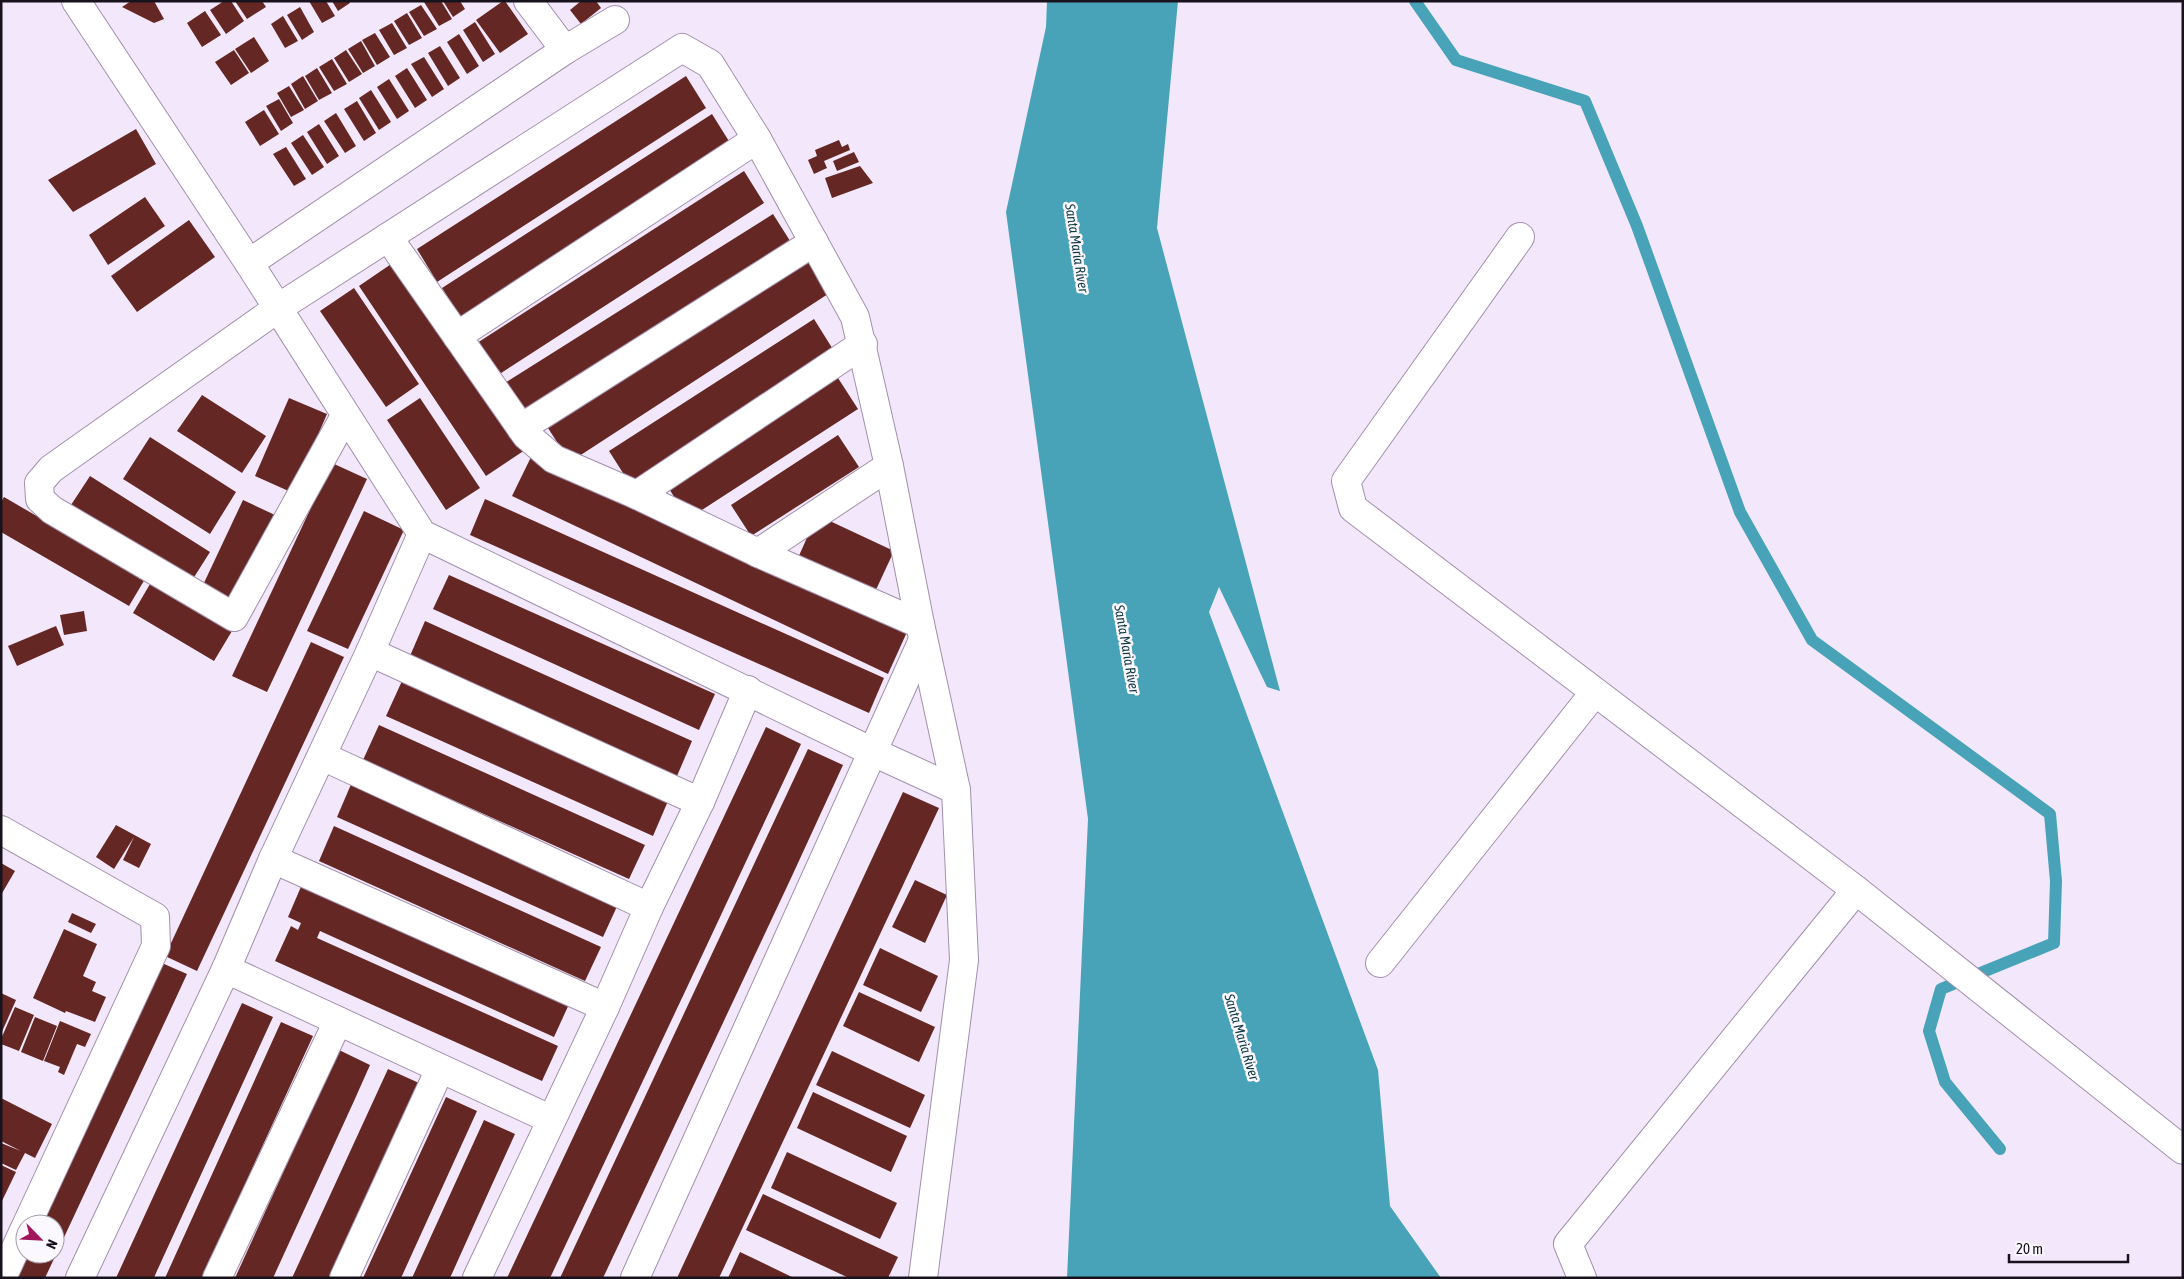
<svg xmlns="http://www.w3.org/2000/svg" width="2184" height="1279" font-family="'Asap Condensed',sans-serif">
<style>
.water{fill:#48a3b9}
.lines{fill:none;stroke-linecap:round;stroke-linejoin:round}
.stream{stroke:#48a3b9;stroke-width:12}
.building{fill:#652724}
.minor-casing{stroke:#a290ae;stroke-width:30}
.minor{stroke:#fff;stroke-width:28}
.labels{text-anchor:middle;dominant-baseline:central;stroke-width:5;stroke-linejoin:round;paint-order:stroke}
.water-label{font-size:14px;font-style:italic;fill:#103a44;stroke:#fcf8ff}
</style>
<rect width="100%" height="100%" fill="#f3e8fb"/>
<polygon class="water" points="1047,1 1178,1 1157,228 1280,691 1267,687 1219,587 1209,612 1378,1070 1390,1206 1441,1278 1067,1278 1088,819 1006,212 1046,27"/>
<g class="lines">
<polyline class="stream" points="1415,1 1456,60 1585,101 1637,226 1740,512 1812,640 2050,814 2056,881 2054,943 1941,989 1929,1031 1945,1082 2000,1149"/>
</g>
<g class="building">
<polygon points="131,1 154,1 164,19 154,23 122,7"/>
<polygon points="224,1 231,1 244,21 226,34 210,10"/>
<polygon points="235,1 262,1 266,7 247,19"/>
<polygon points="309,1 326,1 335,16 322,23"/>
<polygon points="332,1 349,1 350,3 338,11"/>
<polygon points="425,1 441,1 452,19 439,26 424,2"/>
<polygon points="443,1 460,1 465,9 453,17"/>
<polygon points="503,1 505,1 528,34 500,53 476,20"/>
<polygon points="581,1 596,1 601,8 581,24 570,10"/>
<polygon points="421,5 437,29 424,36 409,12"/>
<polygon points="300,7 314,32 302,40 287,15"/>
<polygon points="205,11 221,35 202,47 187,23"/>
<polygon points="407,13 422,38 409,45 394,21"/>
<polygon points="283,16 298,41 285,48 271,24"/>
<polygon points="475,22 495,54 483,62 463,30"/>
<polygon points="392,23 407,48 394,55 379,30"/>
<polygon points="375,33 390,57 377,65 362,40"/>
<polygon points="459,34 479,66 467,74 447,42"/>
<polygon points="254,37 269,61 251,73 235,49"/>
<polygon points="361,41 375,66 363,73 348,49"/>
<polygon points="440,46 460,78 448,86 428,53"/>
<polygon points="234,50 249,73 231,85 215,62"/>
<polygon points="346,50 362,74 349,82 334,58"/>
<polygon points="424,57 444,89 432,97 411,64"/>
<polygon points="332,59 347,84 334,91 319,67"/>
<polygon points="317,68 332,93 319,100 305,76"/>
<polygon points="407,68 427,100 415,108 395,76"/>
<polygon points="303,76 318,101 305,109 291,84"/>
<polygon points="686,76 706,108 437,282 417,249"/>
<polygon points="389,79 409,111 397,119 377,87"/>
<polygon points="289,86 304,110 291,117 277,93"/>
<polygon points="371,90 391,122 379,130 359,98"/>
<polygon points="279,99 293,123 281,131 266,106"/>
<polygon points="357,101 376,133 364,141 344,109"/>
<polygon points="264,110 279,134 260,146 245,122"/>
<polygon points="336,113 356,146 345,153 324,121"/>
<polygon points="712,114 732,146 462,320 442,288"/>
<polygon points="319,124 339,156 327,164 307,132"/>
<polygon points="136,129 156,164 73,212 48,180"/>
<polygon points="303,135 324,167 312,175 291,143"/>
<polygon points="839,140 842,147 848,144 850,150 824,161 827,168 814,174 808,160 817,156 815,150"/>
<polygon points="286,147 306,179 294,186 273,154"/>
<polygon points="854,152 859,162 837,171 833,161"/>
<polygon points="860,166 873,183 832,198 825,178"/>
<polygon points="744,171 764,203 495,377 474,345"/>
<polygon points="145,197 165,226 108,265 89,235"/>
<polygon points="773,214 792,244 519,417 500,386"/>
<polygon points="189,220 215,257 137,312 111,276"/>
<polygon points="806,258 828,294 570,462 546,425"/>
<polygon points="397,260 525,450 486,476 359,286"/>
<polygon points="354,288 419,384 386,407 320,311"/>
<polygon points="814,319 834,351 630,484 609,451"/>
<polygon points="838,378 858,409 688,519 668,487"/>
<polygon points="202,395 266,436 242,473 177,431"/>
<polygon points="289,398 327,414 293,493 255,476"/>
<polygon points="420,398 480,488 446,510 387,420"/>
<polygon points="838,435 859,467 751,536 731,505"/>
<polygon points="150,437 236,492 210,534 123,479"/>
<polygon points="532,455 907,632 888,674 512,496"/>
<polygon points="332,463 367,479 267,692 232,676"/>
<polygon points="90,476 210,552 191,582 71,505"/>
<polygon points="4,497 145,579 129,606 1,532 1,502"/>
<polygon points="485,499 884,678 869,713 470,535"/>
<polygon points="243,500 275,515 235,600 203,585"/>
<polygon points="364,511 404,530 348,649 307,631"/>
<polygon points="817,515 894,551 874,594 798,558"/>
<polygon points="449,575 715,694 699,730 433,609"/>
<polygon points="153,579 235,626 214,661 133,613"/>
<polygon points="84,611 87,631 64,635 60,615"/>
<polygon points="425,621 692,741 677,776 410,656"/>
<polygon points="56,626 64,645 17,666 8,646"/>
<polygon points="311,642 344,657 197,971 165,956"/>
<polygon points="402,681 668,801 653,836 386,716"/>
<polygon points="379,725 645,845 629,879 363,760"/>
<polygon points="766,727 801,744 706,947 550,1278 507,1278"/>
<polygon points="808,749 843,765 792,876 603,1278 560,1278"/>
<polygon points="352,782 619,902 603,937 337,817"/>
<polygon points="903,792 939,808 904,883 719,1278 677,1278"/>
<polygon points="116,825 151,844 139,868 123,860 134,837 114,869 96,857"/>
<polygon points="334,826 601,947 585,981 319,861"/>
<polygon points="1,863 15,871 1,895"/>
<polygon points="915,880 947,895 925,943 892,927"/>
<polygon points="303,882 570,1002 554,1037 320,931 317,938 558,1046 542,1081 275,961 291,926 298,930 301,923 288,917"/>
<polygon points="72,913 96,924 91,933 68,922"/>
<polygon points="64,929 97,944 83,976 96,982 92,991 106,997 95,1022 66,1011 65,1013 33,998"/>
<polygon points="880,948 938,976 921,1012 863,985"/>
<polygon points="155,960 187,974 169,1013 45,1278 6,1278 25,1254 55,1254 55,1224 31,1224"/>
<polygon points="859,992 935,1027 919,1062 843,1026"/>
<polygon points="1,993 16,1000 1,1034"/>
<polygon points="242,1003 273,1017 156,1273 154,1278 116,1278"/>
<polygon points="15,1007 34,1015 19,1051 1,1044 1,1039"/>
<polygon points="35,1017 57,1026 43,1061 21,1052"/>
<polygon points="60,1021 91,1034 85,1047 77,1044 64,1075 58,1072 60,1067 44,1061"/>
<polygon points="281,1022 313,1036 296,1073 202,1278 165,1278"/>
<polygon points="339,1050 370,1065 354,1101 273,1278 235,1278"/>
<polygon points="832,1051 925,1095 910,1128 816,1085"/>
<polygon points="388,1069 419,1083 330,1278 292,1278"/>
<polygon points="813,1092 907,1136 891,1172 797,1128"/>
<polygon points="446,1097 477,1111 401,1278 363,1278"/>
<polygon points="1,1098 52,1124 35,1158 25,1153 16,1170 1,1163 1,1143 21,1151 1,1141"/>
<polygon points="484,1120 515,1134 490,1189 450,1278 412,1278"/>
<polygon points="787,1152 897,1203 880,1239 771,1188"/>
<polygon points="1,1165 16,1172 1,1203"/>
<polygon points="763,1194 898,1257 888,1278 849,1278 746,1230"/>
<polygon points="740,1252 759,1261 794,1278 728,1278"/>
</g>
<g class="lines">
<g class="minor-casing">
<g id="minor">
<polyline points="76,1 249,263 422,534 873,752 956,790"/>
<polyline points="528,1 565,50"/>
<polyline points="388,237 526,435 554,459 637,495 758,553 920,624"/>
<polyline points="1520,237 1346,481 1353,508 1856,890 2183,1150"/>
<polyline points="249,263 565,50 615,20"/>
<polyline points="457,336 757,139"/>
<polyline points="345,416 234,617 52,510 40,499 39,483 51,469 278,308 682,48 710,64 757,139 855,317 889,466 920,624 956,790 964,960 923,1278"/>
<polyline points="521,428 814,242"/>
<polyline points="637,495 863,344"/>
<polyline points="758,553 889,466"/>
<polyline points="370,652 700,802"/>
<polyline points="322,756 649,907"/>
<polyline points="1,830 155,917 156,946 27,1224"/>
<polyline points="273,859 605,1007"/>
<polyline points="1380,963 1595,692"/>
<polyline points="226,969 550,1119"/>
<polyline points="2,1278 25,1228"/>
<polyline points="80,1278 226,969 273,859 370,652 422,534"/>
<polyline points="217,1278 338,1021"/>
<polyline points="344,1278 440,1069"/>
<polyline points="477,1278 605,1007 649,907 700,802 748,690"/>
<polyline points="635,1278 923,640"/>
<polyline points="1582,1278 1568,1244 1856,890"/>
</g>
</g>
<use href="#minor" class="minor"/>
</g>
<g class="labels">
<g class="water-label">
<text transform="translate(1077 248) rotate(81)">Santa Maria River</text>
<text transform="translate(1127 649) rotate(80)">Santa Maria River</text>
<text transform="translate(1242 1037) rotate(73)">Santa Maria River</text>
</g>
</g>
<rect width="2184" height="1279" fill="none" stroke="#18121d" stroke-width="5"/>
<g transform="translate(40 1239) rotate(114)"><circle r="24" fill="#fcf8ff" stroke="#a19ca5"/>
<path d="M0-4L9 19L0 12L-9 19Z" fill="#a2145b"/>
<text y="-8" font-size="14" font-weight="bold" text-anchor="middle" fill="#18121d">N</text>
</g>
<path d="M2009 1254v8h119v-8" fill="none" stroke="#18121d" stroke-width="2.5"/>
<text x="2016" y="1254" font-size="15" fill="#18121d" stroke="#fcf8ff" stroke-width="4" paint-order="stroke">20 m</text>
</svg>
